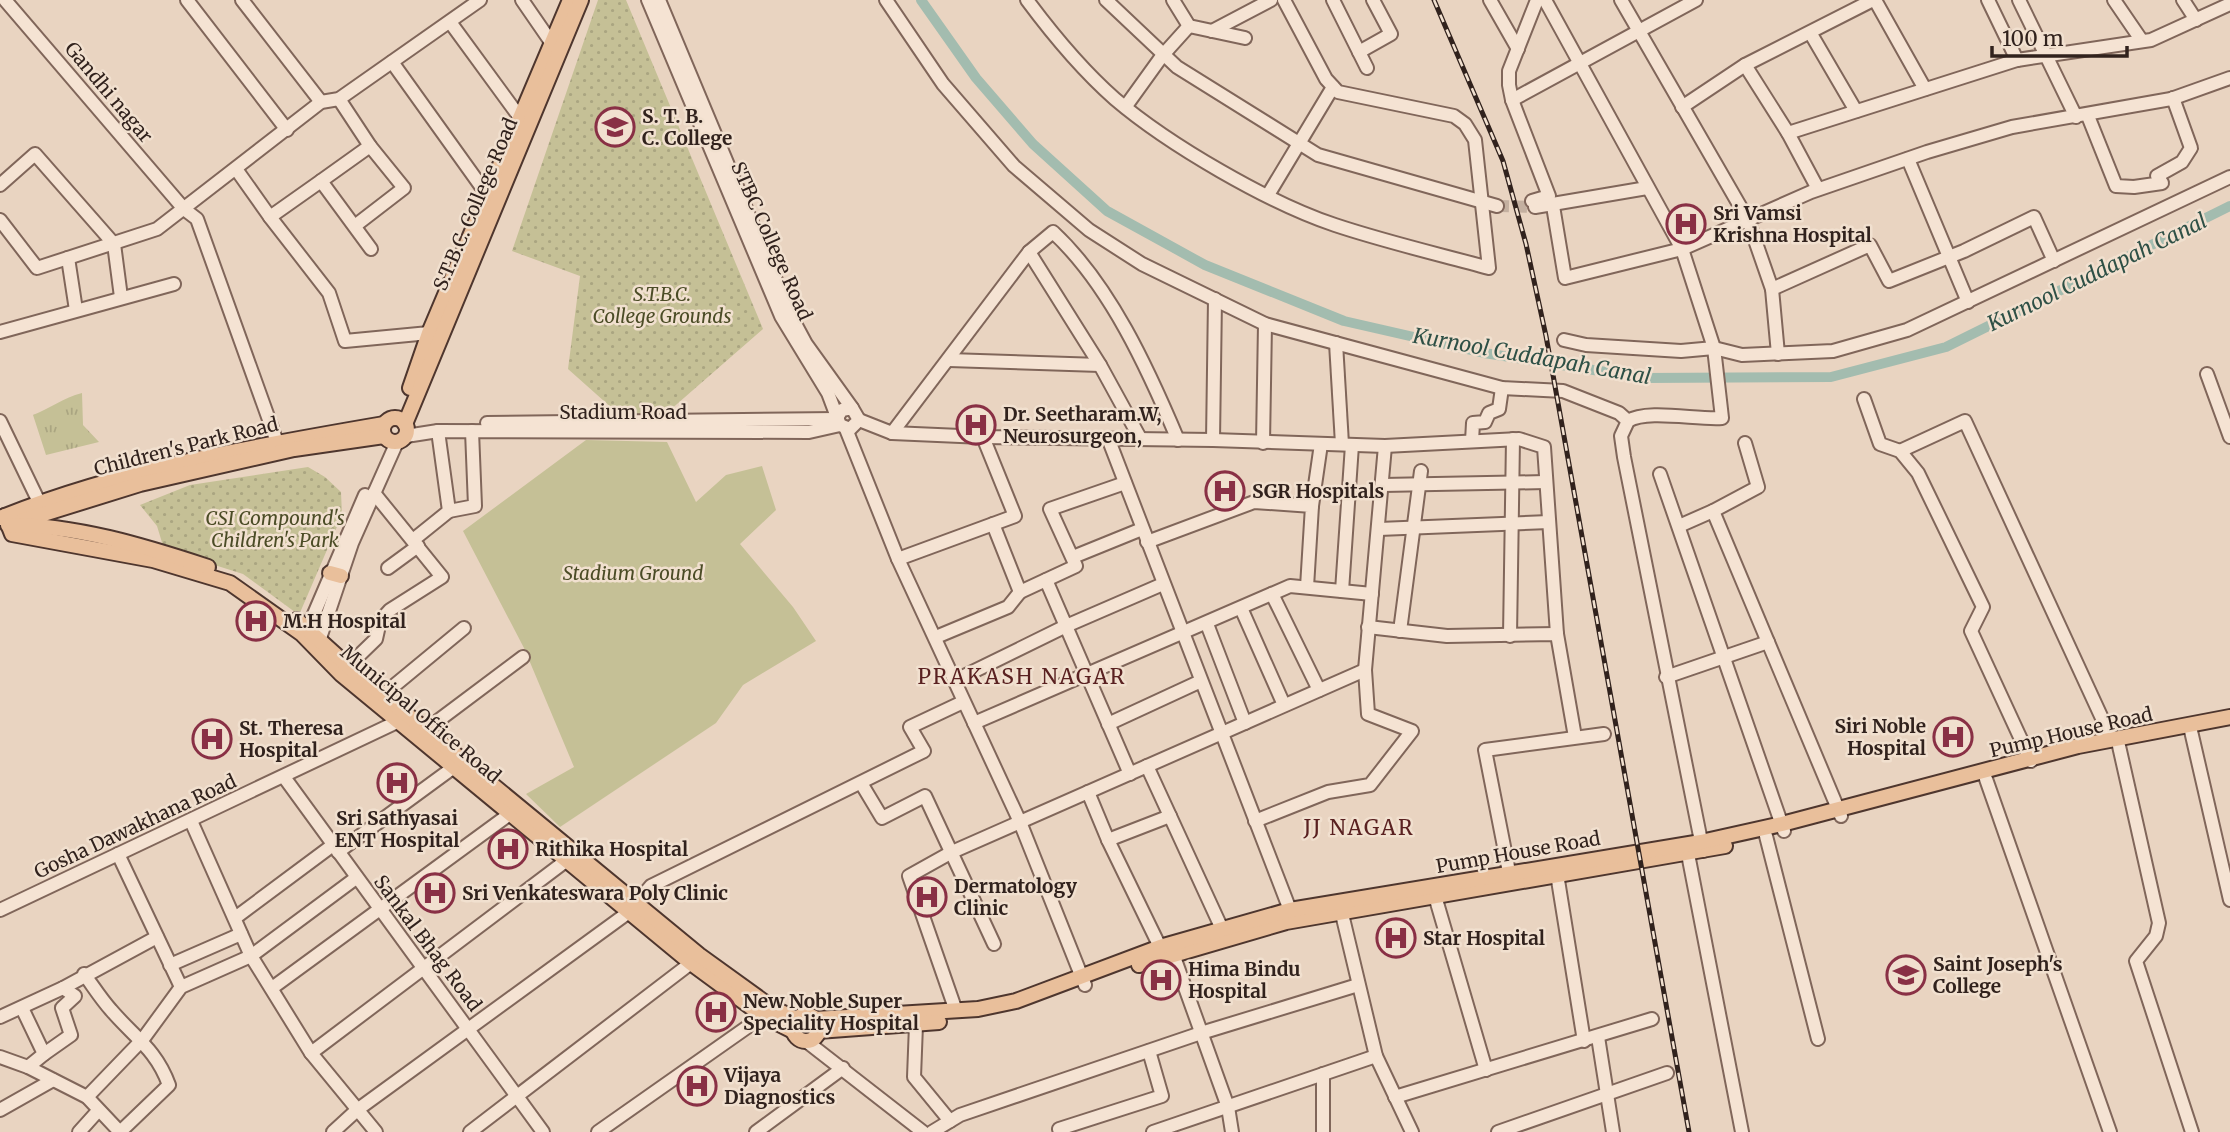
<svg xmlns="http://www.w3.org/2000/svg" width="2230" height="1132" font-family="Merriweather,serif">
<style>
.grass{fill:url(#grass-tufts)}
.park{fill:url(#park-dots)}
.pitch{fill:#c5c096}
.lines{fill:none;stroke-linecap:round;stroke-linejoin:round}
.canal{stroke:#a3bcaf;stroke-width:10}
.minor-tunnel{stroke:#c4b0a0;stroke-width:12;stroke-dasharray:12 6;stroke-linecap:butt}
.minor-casing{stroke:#80665a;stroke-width:16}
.major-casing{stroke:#4e362e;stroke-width:18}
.minor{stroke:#f5e3d3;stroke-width:12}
.major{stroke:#e9bf9b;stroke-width:14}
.rail-casing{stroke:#31221d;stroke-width:5}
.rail{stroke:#f1e0cf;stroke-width:2.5;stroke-dasharray:8;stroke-linecap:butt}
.labels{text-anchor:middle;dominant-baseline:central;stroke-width:5;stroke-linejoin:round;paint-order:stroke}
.street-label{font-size:19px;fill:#31221d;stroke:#f1e0cf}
.poi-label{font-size:19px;font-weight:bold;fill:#31221d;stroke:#f1e0cf;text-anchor:start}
.park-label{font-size:19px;font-style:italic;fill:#4b4c26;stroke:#f1e0cf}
.water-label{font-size:21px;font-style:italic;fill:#2e5046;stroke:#f1e0cf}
.neighbourhood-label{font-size:21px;letter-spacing:2px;fill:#5a2121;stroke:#f1e0cf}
</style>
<defs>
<pattern id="grass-tufts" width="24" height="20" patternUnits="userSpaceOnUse" patternTransform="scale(1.75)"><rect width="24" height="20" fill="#c5c096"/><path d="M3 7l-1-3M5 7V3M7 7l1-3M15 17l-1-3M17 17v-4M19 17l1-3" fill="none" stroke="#aaa581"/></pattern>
<pattern id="park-dots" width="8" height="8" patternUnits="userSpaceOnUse" patternTransform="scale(1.75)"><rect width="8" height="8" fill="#c5c096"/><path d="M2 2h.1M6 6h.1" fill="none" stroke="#aaa581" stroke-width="1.8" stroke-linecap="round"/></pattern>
</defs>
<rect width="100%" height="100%" fill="#e9d4c1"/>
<path class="grass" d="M82,393L83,425L99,442L46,455L33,415C51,408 63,398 82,393Z"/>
<g class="park">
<polygon points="598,0 626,0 763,329 669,411 623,418 568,369 580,276 512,251"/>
<polygon points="308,467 325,477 341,492 342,515 299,615 243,574 164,549 157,526 140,505 190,485"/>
</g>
<polygon class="pitch" points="586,440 667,442 696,502 726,475 762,466 776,510 740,544 793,607 816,641 743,685 716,723 560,827 526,794 574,767 524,648 463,531"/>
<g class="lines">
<polyline class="canal" points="921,0 976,78 1033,144 1107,211 1205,265 1344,321 1484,353 1645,378 1831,377 1946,347 2230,206"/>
<polyline class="minor-tunnel" points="1497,206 1535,207"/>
<g class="minor-casing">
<g id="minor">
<polyline points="5,0 184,209 197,219 277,442"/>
<polyline points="187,0 287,130"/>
<polyline points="242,0 321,102"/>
<polyline points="522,0 553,45"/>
<polyline points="648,0 781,316 828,393 840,425 850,429 859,420 852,408 842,410 838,416"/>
<polyline points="659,0 791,316 806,344 852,408"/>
<polyline points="886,0 943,84 1014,166 1089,230 1142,264 1265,324 1502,388 1563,391 1619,413 1628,421"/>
<path d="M1027,0C1053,35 1082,70 1115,99C1169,145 1269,203 1335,225C1386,242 1438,254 1489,268L1475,140L1465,124L1454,116L1338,92L1326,79L1284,0"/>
<polyline points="1106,0 1177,67 1318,155 1497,206"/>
<polyline points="1173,0 1189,26 1245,38"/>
<polyline points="1333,0 1367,68"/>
<polyline points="1490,0 1518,49"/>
<path d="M1545,0L1682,249L1714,348L1722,418C1697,420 1647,409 1628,421L1621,436L1624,457L1703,851"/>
<polyline points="1621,0 1748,220 1772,289 1870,245 1889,281 1964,251 2034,217 2054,261"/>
<polyline points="1875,0 1925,89"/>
<polyline points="1988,0 2017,60"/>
<polyline points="2019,0 2076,117"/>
<polyline points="2114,0 2142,41"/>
<polyline points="2183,0 2196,20"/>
<polyline points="450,22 521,119"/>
<polyline points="1212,31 1271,0"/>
<polyline points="1811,34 1856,111"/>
<polyline points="1359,52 1391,34 1373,0"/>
<polyline points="392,62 488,196"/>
<polyline points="1745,65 1788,133 1818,189"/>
<polyline points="1512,100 1696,0"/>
<polyline points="1126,106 1162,56 1189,26"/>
<polyline points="1682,107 1745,65 1873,0"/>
<polyline points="2088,116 2116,186 2134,187 2162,183 2157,176 2182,162 2191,148 2173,98"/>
<polyline points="1788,133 2017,60 2151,40 2230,4"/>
<polyline points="1908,159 1968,302"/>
<polyline points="236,169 270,217 321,181 371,249"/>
<polyline points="321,181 370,146 339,99"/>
<polyline points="0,185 35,154 114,244 121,297"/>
<polyline points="1268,195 1333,87"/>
<polyline points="1532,201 1549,196 1512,100 1509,85 1509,71 1537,0"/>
<polyline points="1553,206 1565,278 1682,249 1811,192 1927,152 2012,127 2171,99 2230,78"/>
<polyline points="1535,207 1647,188"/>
<polyline points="270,217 329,293 345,341 429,333"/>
<polyline points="0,220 37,268 157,229 321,102 339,99 480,0"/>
<polyline points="356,225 404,188 370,146"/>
<polyline points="1029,252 1100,365 1140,438"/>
<polyline points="68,258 76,310"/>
<polyline points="1772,289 1778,354"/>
<polyline points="0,332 174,284"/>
<polyline points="1564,340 1586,345 1681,351 1714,348 1742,355 1833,351 1907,330 2230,177"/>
<polyline points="1336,343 1342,444"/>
<polyline points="949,360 1100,365"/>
<polyline points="2207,374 2230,437"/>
<polyline points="1864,399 1880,444 1900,451 1918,473 1983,607 1971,631 2031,761"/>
<polyline points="859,420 892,433 983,437 1213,440 1385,446 1519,439 1544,447 1557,634"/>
<polyline points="0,421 40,504"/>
<polyline points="487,423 838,419"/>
<polyline points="846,429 898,559 1020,822 1085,985"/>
<path d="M892,433L1029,252L1053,232C1110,285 1148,369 1178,440"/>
<polyline points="406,436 438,431 809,432 840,425"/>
<polyline points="1108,438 1290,910"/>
<polyline points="1213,440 1215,299"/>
<polyline points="1472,441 1473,423 1485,422 1489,413 1499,409 1502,388"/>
<polyline points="1263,443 1265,324"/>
<polyline points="1745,443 1758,487 1713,511 1841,816"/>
<polyline points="1900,451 1965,421 2112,740"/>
<polyline points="1660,474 1784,831"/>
<polyline points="1383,485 1546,482"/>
<polyline points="1312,506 1321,444"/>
<polyline points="449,511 475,506 472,431"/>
<polyline points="1679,526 1713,511"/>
<polyline points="1379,529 1549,522"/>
<polyline points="413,540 449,511 438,431"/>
<polyline points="1147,542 1254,502 1312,506 1307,587"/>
<polyline points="1073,557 1142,529"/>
<polyline points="898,559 1015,516 983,437"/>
<polyline points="388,568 418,546"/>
<polyline points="1046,580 1130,774"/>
<polyline points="1342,591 1352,445"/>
<polyline points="1020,592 1076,566 1050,509 1125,483"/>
<polyline points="1272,594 1319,690"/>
<polyline points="1241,608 1284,705"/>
<polyline points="1207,624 1245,723"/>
<polyline points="1368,627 1447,636 1557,634 1575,737"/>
<polyline points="1400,631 1421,471"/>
<polyline points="302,634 308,628 365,495"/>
<polyline points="1510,636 1513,439"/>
<polyline points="936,637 1008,607 1020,592 993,524"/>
<polyline points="312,645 320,638 352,543 397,442"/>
<polyline points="341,673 376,639 380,621 390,610 442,577 374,493"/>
<polyline points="1666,677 1768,642"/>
<polyline points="954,681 1066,626 1163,584"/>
<polyline points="378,699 464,628"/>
<polyline points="974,723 1290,586 1372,594"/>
<polyline points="1108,724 1201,681"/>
<polyline points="427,729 523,657"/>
<polyline points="2191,731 2230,900"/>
<polyline points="2119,746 2159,923 2156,936 2136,961 2192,1132"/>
<polyline points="1147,766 1222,929"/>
<polyline points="284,777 543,1132"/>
<polyline points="1986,779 2110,1132"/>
<polyline points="861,783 882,818 925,796 994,944"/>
<polyline points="1088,792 1108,840 1160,947 1173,954 1228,1107 1232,1132"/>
<polyline points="191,821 251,956 311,1053"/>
<polyline points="1255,821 1328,792 1370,785 1412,731 1368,714 1365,670 1385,446"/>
<polyline points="1766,836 1818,1039"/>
<polyline points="1108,840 1170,816"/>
<polyline points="338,852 454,767"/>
<polyline points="118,854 181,987"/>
<polyline points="1688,854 1742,1132"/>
<polyline points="1557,874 1584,1041"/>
<polyline points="1511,882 1485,750 1604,734"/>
<polyline points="1435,896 1486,1070"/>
<polyline points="0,910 399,721"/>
<polyline points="1342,914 1376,1056 1412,1132"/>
<polyline points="235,918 333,845"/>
<polyline points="170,965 241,934"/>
<path d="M84,974C93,986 101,999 111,1010C134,1037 156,1049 169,1085L120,1132"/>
<polyline points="272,988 511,813"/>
<polyline points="22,1008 44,1054 28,1067"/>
<polyline points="956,1011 909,876 952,852 1365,670"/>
<polyline points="0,1017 63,988 157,937"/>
<polyline points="916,1025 914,1077 950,1121"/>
<polyline points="1598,1037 1613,1132"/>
<polyline points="806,1041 923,1132"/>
<polyline points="44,1054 71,1035 62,1008 75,996 63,988"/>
<polyline points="0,1057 28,1067 87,1097 120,1132"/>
<polyline points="1323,1074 1323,1132"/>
<polyline points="87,1097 143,1039 181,987 251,956 356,878"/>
<polyline points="1395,1097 1652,1019"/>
<polyline points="0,1110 53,1080"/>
<polyline points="79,1132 97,1112"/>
<polyline points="333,1132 357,1110 629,912 651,886 924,751 910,727 963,702"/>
<polyline points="376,1132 311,1053 567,860"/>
<polyline points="470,1132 691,963"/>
<polyline points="598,1132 763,1016"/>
<polyline points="756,1132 843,1068"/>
<polyline points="932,1132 960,1115 1201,1033 1358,985"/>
<polyline points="1060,1132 1059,1129 1162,1096 1149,1051"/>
<polyline points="1153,1132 1376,1056"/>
<polyline points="1498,1132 1667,1073"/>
</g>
</g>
<g class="major-casing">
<g id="major">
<polyline points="410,388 429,333 570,0"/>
<circle cx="395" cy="430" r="12"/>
<polyline points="405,424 581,0"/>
<polyline points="5,516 12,534 153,560 230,583 302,634 341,674 691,963 763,1016 793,1031"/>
<path d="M0,518C122,469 255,446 384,424"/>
<polyline points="21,521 140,484 294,449 384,436"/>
<path d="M8,525C76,525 144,546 208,567"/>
<polyline points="330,573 341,576"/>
<polyline points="297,620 348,666 699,955 771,1007 796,1019"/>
<polyline points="1139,965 1286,922 1725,846"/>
<circle cx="806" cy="1028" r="13"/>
<polyline points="815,1019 978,1009 1016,1001 1160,947 1290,910 1701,842 1782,824 2078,746 2230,717"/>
<polyline points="818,1031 939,1022"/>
</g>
</g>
<use href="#minor" class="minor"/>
<use href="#major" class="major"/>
<g class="rail-casing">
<polyline id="rail" points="1434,0 1503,161 1526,244 1546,336 1689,1132"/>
</g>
<use href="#rail" class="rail"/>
</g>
<defs>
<g id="university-ring" transform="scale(2.0125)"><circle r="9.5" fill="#f1e0cf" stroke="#893045" stroke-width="1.5"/><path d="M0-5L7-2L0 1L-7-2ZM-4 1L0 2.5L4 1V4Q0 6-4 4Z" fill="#893045"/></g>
<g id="hospital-ring" transform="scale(2.0125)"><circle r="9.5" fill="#f1e0cf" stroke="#893045" stroke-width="1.5"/><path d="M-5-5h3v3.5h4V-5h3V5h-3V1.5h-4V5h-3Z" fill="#893045"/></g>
</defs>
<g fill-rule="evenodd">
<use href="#university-ring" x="615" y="127"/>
<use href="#hospital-ring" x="1686" y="224"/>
<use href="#hospital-ring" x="976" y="425"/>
<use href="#hospital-ring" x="1225" y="491"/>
<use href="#hospital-ring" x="256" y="621"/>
<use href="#hospital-ring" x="1953" y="737"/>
<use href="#hospital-ring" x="212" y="739"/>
<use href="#hospital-ring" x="397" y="783"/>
<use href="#hospital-ring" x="508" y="849"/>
<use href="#hospital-ring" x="435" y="893"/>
<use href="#hospital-ring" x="927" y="897"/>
<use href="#hospital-ring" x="1396" y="938"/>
<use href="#university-ring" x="1906" y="975"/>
<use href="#hospital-ring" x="1161" y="980"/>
<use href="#hospital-ring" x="716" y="1012"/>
<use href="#hospital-ring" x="697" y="1086"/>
</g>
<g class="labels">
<g class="street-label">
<text transform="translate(109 92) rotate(50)">Gandhi nagar</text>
<text transform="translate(475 204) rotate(-67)">S.T.B.C. College Road</text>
<text transform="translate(772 241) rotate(66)">STBC College Road</text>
<text x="623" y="412">Stadium Road</text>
<text transform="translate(186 446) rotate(-14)">Children's Park Road</text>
<text transform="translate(421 714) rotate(40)">Municipal Office Road</text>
<text transform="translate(2071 732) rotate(-13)">Pump House Road</text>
<text transform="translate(135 826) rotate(-25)">Gosha Dawakhana Road</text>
<text transform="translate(1518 852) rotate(-10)">Pump House Road</text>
<text transform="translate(428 943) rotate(53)">Sankal Bhag Road</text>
</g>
<g class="poi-label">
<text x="642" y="116">S. T. B.<tspan x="642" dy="22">C. College</tspan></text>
<text x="1713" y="213">Sri Vamsi<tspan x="1713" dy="22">Krishna Hospital</tspan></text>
<text x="1003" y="414">Dr. Seetharam.W,<tspan x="1003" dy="22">Neurosurgeon,</tspan></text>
<text x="1252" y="491">SGR Hospitals</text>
<text x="283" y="621">M.H Hospital</text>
<text x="1926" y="726" text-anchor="end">Siri Noble<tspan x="1926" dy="22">Hospital</tspan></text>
<text x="239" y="728">St. Theresa<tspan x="239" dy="22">Hospital</tspan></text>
<text x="397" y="818" text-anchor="middle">Sri Sathyasai<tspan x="397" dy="22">ENT Hospital</tspan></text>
<text x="535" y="849">Rithika Hospital</text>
<text x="954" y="886">Dermatology<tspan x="954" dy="22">Clinic</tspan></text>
<text x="462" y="893">Sri Venkateswara Poly Clinic</text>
<text x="1423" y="938">Star Hospital</text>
<text x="1933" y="964">Saint Joseph's<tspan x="1933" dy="22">College</tspan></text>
<text x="1188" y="969">Hima Bindu<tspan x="1188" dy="22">Hospital</tspan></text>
<text x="743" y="1001">New Noble Super<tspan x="743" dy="22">Speciality Hospital</tspan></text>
<text x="724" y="1075">Vijaya<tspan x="724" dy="22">Diagnostics</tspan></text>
</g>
<g class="park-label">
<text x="662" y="294">S.T.B.C.<tspan x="662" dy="22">College Grounds</tspan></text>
<text x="275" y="518">CSI Compound's<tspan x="275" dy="22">Children's Park</tspan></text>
<text x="633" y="573">Stadium Ground</text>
</g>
<g class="water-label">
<text transform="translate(2097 272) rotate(-26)">Kurnool Cuddapah Canal</text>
<text transform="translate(1532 356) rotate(10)">Kurnool Cuddapah Canal</text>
</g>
<g class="neighbourhood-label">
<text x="1022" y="676">PRAKASH NAGAR</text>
<text x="1359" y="827">JJ NAGAR</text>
</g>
</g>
<path d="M1992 46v10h135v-10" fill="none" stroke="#31221d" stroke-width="3.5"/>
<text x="2002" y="46" font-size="21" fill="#31221d" stroke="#f1e0cf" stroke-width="5" paint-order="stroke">100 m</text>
</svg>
